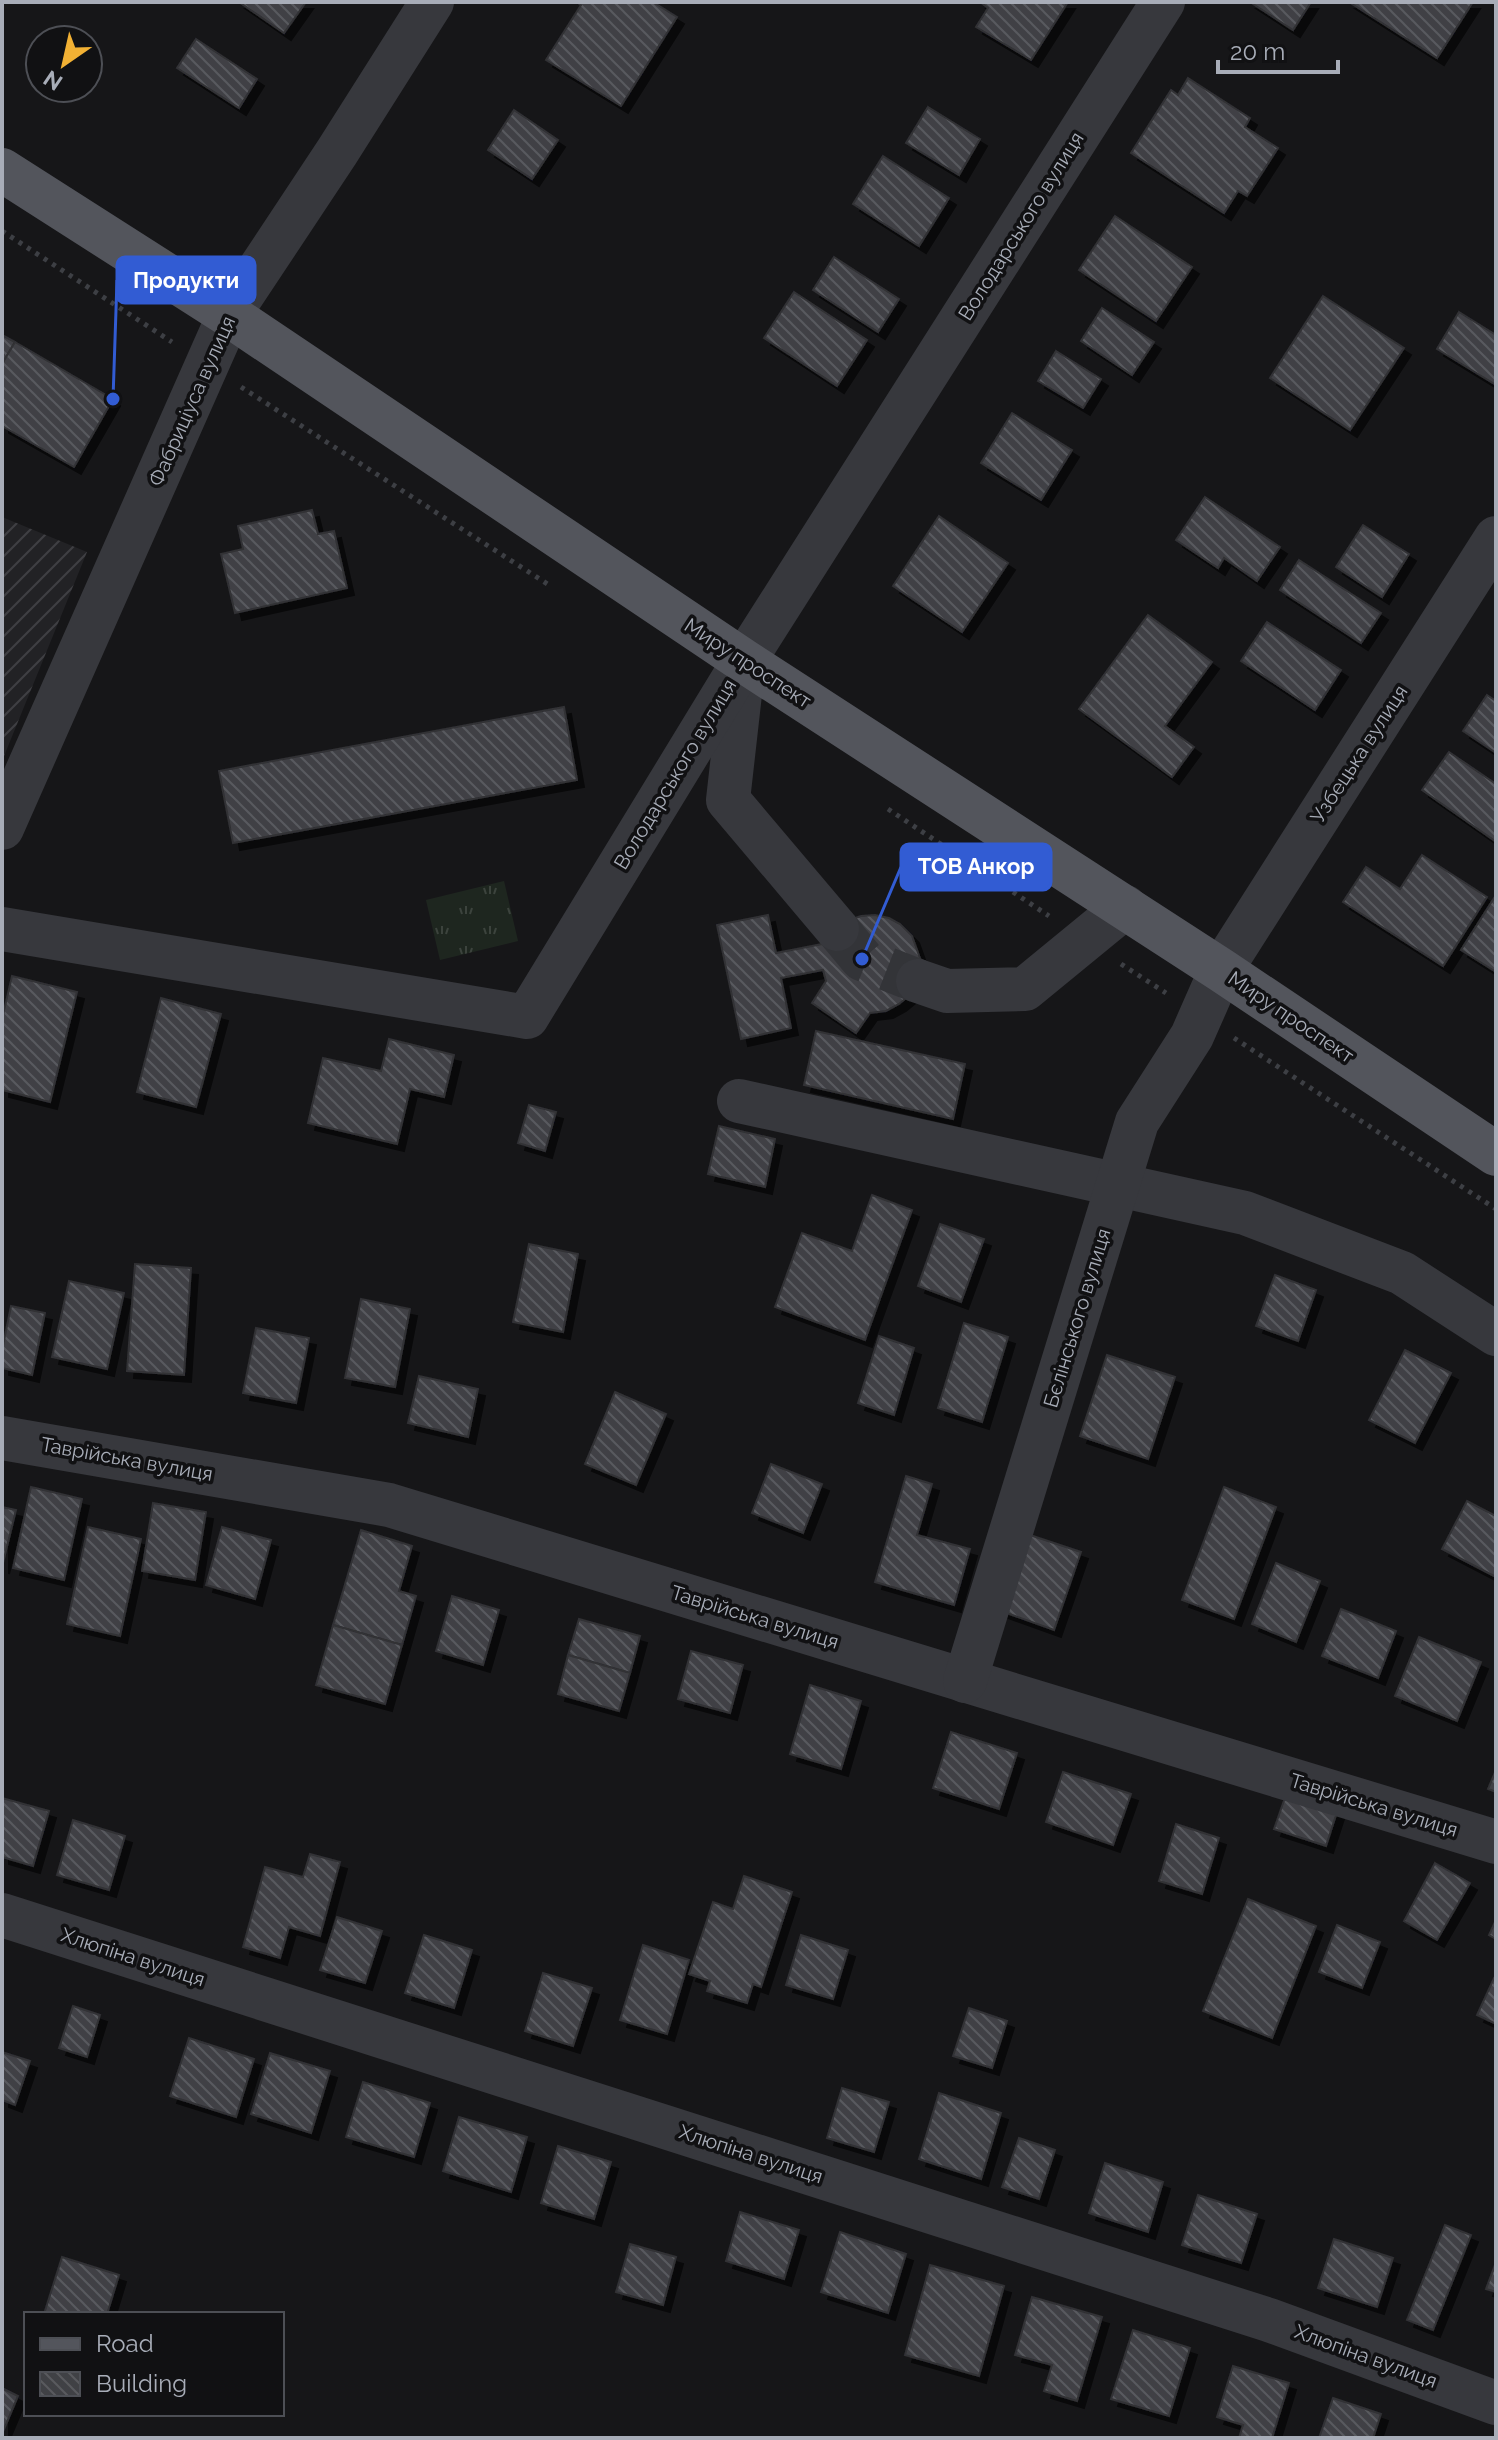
<svg xmlns="http://www.w3.org/2000/svg" width="1498" height="2440" font-family="Raleway,sans-serif">
<style>
.industrial{fill:url(#industrial-furrows)}
.park{fill:url(#park-tufts)}
.building{fill:url(#building-back-hatch);stroke:#303034;stroke-width:2;filter:url(#shadow)}
.lines{fill:none;stroke-linecap:round;stroke-linejoin:round}
.minor-tunnel{stroke:#333438;stroke-width:44;stroke-dasharray:44 22;stroke-linecap:butt}
.path{stroke:#3d3f44;stroke-width:5;stroke-dasharray:4 6;stroke-linecap:butt}
.minor{stroke:#37383d;stroke-width:44}
.major{stroke:#53555c;stroke-width:44}
.labels{text-anchor:middle;dominant-baseline:central;stroke-width:7;stroke-linejoin:round;paint-order:stroke}
.street-label{font-size:20px;fill:#a8adb8;stroke:#111113}
.leader{fill:none;stroke:#325cd3;stroke-width:3}
.callout-dot{fill:#325cd3;stroke:#111113;stroke-width:3}
.callout{fill:#325cd3;stroke:#325cd3;stroke-width:3}
.callout-label{font-size:22px;text-anchor:middle;font-weight:bold;fill:#fff}
</style>
<defs>
<pattern id="industrial-furrows" width="10" height="10" patternUnits="userSpaceOnUse" patternTransform="scale(2)"><rect width="10" height="10" fill="#222225"/><path d="M-1 1l2-2M0 10L10 0M9 11l2-2" fill="none" stroke="#3f3f43"/></pattern>
<pattern id="park-tufts" width="24" height="20" patternUnits="userSpaceOnUse" patternTransform="scale(2)"><rect width="24" height="20" fill="#1e261f"/><path d="M3 7l-1-3M5 7V3M7 7l1-3M15 17l-1-3M17 17v-4M19 17l1-3" fill="none" stroke="#3c433d"/></pattern>
<pattern id="building-back-hatch" width="6" height="6" patternUnits="userSpaceOnUse" patternTransform="scale(2)"><rect width="6" height="6" fill="#404145"/><path d="M-1 5l2 2M0 0l6 6M5-1l2 2" fill="none" stroke="#595a5e"/></pattern>
<filter id="shadow"><feDropShadow dx="7" dy="7" stdDeviation="0" flood-color="#0009"/></filter>
</defs>
<rect width="100%" height="100%" fill="#161618"/>
<polygon class="industrial" points="2,517 87,552 2,761"/>
<polygon class="park" points="504,881 518,941 440,960 426,900"/>
<g class="building">
<polygon points="239,2 306,2 284,33"/>
<polygon points="576,2 653,2 677,17 621,106 546,60 581,5"/>
<polygon points="980,2 1068,2 1031,60 976,27 988,8"/>
<polygon points="1250,2 1311,2 1293,30"/>
<polygon points="1349,2 1473,2 1437,58"/>
<polygon points="196,39 257,79 239,108 177,68"/>
<polygon points="1188,78 1250,118 1245,127 1278,148 1247,196 1238,191 1224,213 1131,153 1171,90 1178,95"/>
<polygon points="928,107 980,139 959,175 906,143"/>
<polygon points="514,110 558,140 532,179 488,150"/>
<polygon points="883,156 949,198 919,246 853,204"/>
<polygon points="1115,216 1192,267 1156,321 1079,270"/>
<polygon points="834,257 899,299 878,332 813,290"/>
<polygon points="794,292 867,340 837,386 764,338"/>
<polygon points="1323,296 1404,348 1350,430 1270,378"/>
<polygon points="1102,308 1154,342 1132,375 1081,341"/>
<polygon points="1459,312 1496,335 1496,385 1437,349"/>
<polygon points="2,335 15,342 2,364"/>
<polygon points="15,342 113,399 74,467 2,426 2,364"/>
<polygon points="1056,351 1101,379 1083,408 1038,381"/>
<polygon points="1012,413 1072,450 1041,500 981,463"/>
<polygon points="1205,497 1280,547 1257,581 1224,558 1218,568 1176,540"/>
<polygon points="312,510 318,534 334,531 347,588 235,613 221,554 243,549 238,526"/>
<polygon points="939,516 1008,563 962,632 893,586"/>
<polygon points="1363,525 1409,554 1382,597 1336,567"/>
<polygon points="1299,560 1381,613 1361,643 1280,590"/>
<polygon points="1148,615 1212,662 1165,726 1194,747 1172,777 1079,709"/>
<polygon points="1267,622 1341,670 1315,710 1241,661"/>
<polygon points="1487,695 1496,701 1496,753 1463,731"/>
<polygon points="564,707 577,780 233,843 219,771"/>
<polygon points="1449,752 1496,784 1495,841 1422,790"/>
<polygon points="1422,855 1487,897 1443,966 1343,902 1366,867 1400,889"/>
<polygon points="1496,895 1496,972 1461,950"/>
<polygon points="768,915 776,953 827,943 849,920 861,916 875,915 889,918 900,924 912,936 921,961 910,995 899,1004 886,1011 870,1013 856,1033 812,1003 826,981 823,970 781,978 791,1028 741,1039 717,925"/>
<polygon points="12,976 77,992 50,1102 2,1090 2,1019"/>
<polygon points="161,998 221,1014 196,1107 137,1092"/>
<polygon points="816,1031 965,1064 953,1119 804,1085"/>
<polygon points="389,1039 454,1055 444,1097 410,1089 397,1144 308,1123 323,1058 381,1071"/>
<polygon points="529,1105 556,1112 545,1151 518,1143"/>
<polygon points="719,1126 775,1139 765,1187 708,1174"/>
<polygon points="872,1195 912,1210 865,1340 775,1307 802,1233 852,1251"/>
<polygon points="940,1224 984,1239 961,1302 918,1286"/>
<polygon points="529,1244 578,1254 563,1332 513,1322"/>
<polygon points="135,1264 191,1268 184,1375 127,1371"/>
<polygon points="1275,1275 1316,1290 1298,1341 1256,1326"/>
<polygon points="69,1281 124,1293 107,1369 52,1357"/>
<polygon points="361,1299 410,1309 395,1387 345,1378"/>
<polygon points="11,1306 45,1313 32,1375 2,1368 2,1350"/>
<polygon points="964,1323 1008,1337 982,1422 938,1408"/>
<polygon points="256,1328 309,1338 296,1403 243,1393"/>
<polygon points="879,1336 914,1348 894,1415 858,1403"/>
<polygon points="1405,1350 1451,1373 1415,1443 1369,1420"/>
<polygon points="1107,1355 1175,1377 1148,1459 1080,1436"/>
<polygon points="419,1376 478,1389 468,1437 408,1423"/>
<polygon points="615,1392 666,1414 636,1485 585,1464"/>
<polygon points="771,1464 822,1484 803,1533 752,1513"/>
<polygon points="906,1476 932,1484 917,1535 970,1549 954,1605 875,1582"/>
<polygon points="31,1487 82,1499 64,1580 13,1568"/>
<polygon points="1224,1487 1276,1507 1234,1619 1182,1600"/>
<polygon points="1467,1501 1496,1516 1496,1577 1442,1549"/>
<polygon points="153,1503 206,1512 195,1580 142,1571"/>
<polygon points="2,1507 16,1510 2,1567"/>
<polygon points="88,1527 141,1539 120,1636 67,1624"/>
<polygon points="222,1527 271,1540 255,1599 206,1585"/>
<polygon points="361,1530 412,1546 399,1591 416,1596 402,1645 333,1625"/>
<polygon points="1027,1534 1081,1552 1054,1630 1001,1611"/>
<polygon points="1276,1563 1320,1581 1296,1642 1252,1624"/>
<polygon points="452,1596 499,1610 483,1665 436,1651"/>
<polygon points="1341,1609 1396,1631 1378,1678 1322,1656"/>
<polygon points="579,1619 640,1636 630,1673 568,1655"/>
<polygon points="333,1625 402,1645 385,1704 316,1685"/>
<polygon points="1419,1637 1481,1662 1457,1721 1395,1696"/>
<polygon points="691,1651 743,1665 730,1713 678,1699"/>
<polygon points="568,1655 630,1673 619,1711 558,1694"/>
<polygon points="810,1685 861,1701 841,1769 790,1754"/>
<polygon points="951,1732 1017,1753 999,1809 933,1788"/>
<polygon points="1496,1770 1496,1792 1488,1789"/>
<polygon points="1063,1772 1131,1794 1113,1845 1046,1822"/>
<polygon points="1288,1789 1339,1806 1326,1846 1274,1829"/>
<polygon points="2,1798 49,1811 33,1866 2,1857"/>
<polygon points="73,1820 125,1836 109,1890 57,1875"/>
<polygon points="1176,1824 1219,1838 1202,1894 1159,1881"/>
<polygon points="310,1854 340,1862 320,1936 289,1927 280,1958 243,1947 265,1867 303,1877"/>
<polygon points="1435,1863 1470,1883 1437,1940 1404,1921"/>
<polygon points="744,1876 792,1892 761,1987 753,1984 747,2003 707,1991 710,1981 689,1974 713,1902 733,1909"/>
<polygon points="1248,1899 1316,1926 1272,2038 1203,2011"/>
<polygon points="337,1917 382,1931 365,1983 320,1970"/>
<polygon points="1496,1920 1496,1939 1489,1935"/>
<polygon points="1337,1925 1380,1942 1362,1988 1319,1972"/>
<polygon points="424,1935 472,1950 454,2008 405,1993"/>
<polygon points="801,1935 848,1950 833,1999 786,1985"/>
<polygon points="643,1945 689,1960 667,2034 620,2020"/>
<polygon points="543,1973 592,1988 573,2046 525,2031"/>
<polygon points="1494,1978 1496,1979 1496,2024 1477,2015"/>
<polygon points="73,2006 100,2015 87,2057 59,2048"/>
<polygon points="969,2008 1007,2021 992,2068 953,2056"/>
<polygon points="189,2038 254,2059 236,2117 170,2096"/>
<polygon points="2,2052 30,2061 15,2105 2,2100"/>
<polygon points="270,2053 330,2071 311,2133 251,2114"/>
<polygon points="363,2082 430,2103 414,2157 346,2137"/>
<polygon points="842,2088 889,2102 874,2152 827,2138"/>
<polygon points="939,2093 1001,2113 981,2179 919,2159"/>
<polygon points="459,2117 527,2137 511,2192 443,2171"/>
<polygon points="1019,2138 1055,2150 1039,2199 1002,2187"/>
<polygon points="558,2146 611,2162 594,2219 541,2203"/>
<polygon points="1105,2163 1163,2182 1148,2232 1089,2213"/>
<polygon points="1198,2195 1257,2214 1241,2263 1182,2245"/>
<polygon points="740,2212 799,2230 784,2279 726,2261"/>
<polygon points="1445,2225 1471,2235 1433,2330 1407,2320"/>
<polygon points="840,2232 906,2254 888,2313 821,2292"/>
<polygon points="1334,2239 1393,2258 1377,2307 1318,2288"/>
<polygon points="630,2244 676,2257 663,2305 616,2292"/>
<polygon points="62,2257 119,2275 107,2314 44,2314"/>
<polygon points="1496,2262 1496,2292 1486,2289"/>
<polygon points="930,2265 1004,2286 979,2376 905,2355"/>
<polygon points="1032,2297 1102,2317 1077,2401 1044,2391 1052,2365 1015,2355"/>
<polygon points="1133,2330 1190,2348 1169,2416 1111,2399"/>
<polygon points="1233,2366 1289,2383 1272,2438 1239,2438 1243,2425 1217,2417"/>
<polygon points="2,2388 18,2396 2,2434"/>
<polygon points="1333,2398 1381,2414 1373,2438 1319,2438"/>
</g>
<g class="lines">
<polyline class="minor-tunnel" points="837,929 862,959 918,981"/>
<g class="path">
<polyline points="2,231 172,342"/>
<polyline points="241,387 549,585"/>
<polyline points="888,809 1049,916"/>
<polyline points="1121,964 1166,993"/>
<polyline points="1234,1038 1496,1209"/>
</g>
<g class="minor">
<polyline points="742,676 728,800 837,929"/>
<polyline points="2,828 229,315 337,152 432,2"/>
<polyline points="2,929 527,1017 744,661 1163,2"/>
<polyline points="918,981 947,991 1025,989 1125,907"/>
<polyline points="739,1101 1245,1213 1402,1273 1496,1334"/>
<polyline points="2,1438 389,1505 1496,1842"/>
<polyline points="965,1681 1137,1122 1192,1036 1221,970 1496,538"/>
<polyline points="2,1915 1269,2320 1496,2403"/>
</g>
<polyline class="major" points="2,170 229,315 744,661 1221,970 1496,1154"/>
</g>
<g class="labels">
<g class="street-label">
<text transform="translate(1021 226) rotate(-58)">Володарського вулиця</text>
<text transform="translate(192 401) rotate(-66)">Фабриціуса вулиця</text>
<text transform="translate(748 663) rotate(33)">Миру проспект</text>
<text transform="translate(1359 754) rotate(-57)">Узбецька вулиця</text>
<text transform="translate(675 774) rotate(-59)">Володарського вулиця</text>
<text transform="translate(1291 1017) rotate(34)">Миру проспект</text>
<text transform="translate(1077 1318) rotate(-73)">Бєлінського вулиця</text>
<text transform="translate(127 1459) rotate(10)">Таврійська вулиця</text>
<text transform="translate(755 1617) rotate(17)">Таврійська вулиця</text>
<text transform="translate(1374 1805) rotate(17)">Таврійська вулиця</text>
<text transform="translate(133 1957) rotate(18)">Хлюпіна вулиця</text>
<text transform="translate(751 2154) rotate(18)">Хлюпіна вулиця</text>
<text transform="translate(1366 2356) rotate(20)">Хлюпіна вулиця</text>
</g>
</g>
<path class="leader" d="M113 399L117 280M862 959L901 867"/>
<g class="callout-dot">
<circle cx="113" cy="399" r="8"/>
<circle cx="862" cy="959" r="8"/>
</g>
<g class="callout">
<rect x="117" y="257" width="138" height="46" rx="8"/>
<rect x="901" y="844" width="150" height="46" rx="8"/>
</g>
<g class="callout-label">
<text x="186" y="288">Продукти</text>
<text x="976" y="874">ТОВ Анкор</text>
</g>
<rect width="1498" height="2440" fill="none" stroke="#a8adb8" stroke-width="8"/>
<rect x="24" y="2312" width="260" height="104" fill="#111113" stroke="#4d4f55" stroke-width="2"/>
<rect x="40" y="2338" width="40" height="12" fill="#53555c" stroke="#4d4f55" stroke-width="2"/>
<text x="96" y="2352" font-size="24" fill="#a8adb8">Road</text>
<rect x="40" y="2372" width="40" height="24" fill="url(#building-back-hatch)" stroke="#4d4f55" stroke-width="2"/>
<text x="96" y="2392" font-size="24" fill="#a8adb8">Building</text>
<g transform="translate(64 64) rotate(214)"><circle r="38" fill="#111113" stroke="#4d4f55" stroke-width="2"/>
<path d="M0-6L14 30L0 20L-14 30Z" fill="#f2b134"/>
<text y="-12" font-size="22" font-weight="bold" text-anchor="middle" fill="#a8adb8">N</text>
</g>
<path d="M1218 60v12h120v-12" fill="none" stroke="#a8adb8" stroke-width="4"/>
<text x="1230" y="60" font-size="24" fill="#a8adb8" stroke="#111113" stroke-width="6" paint-order="stroke">20 m</text>
</svg>
